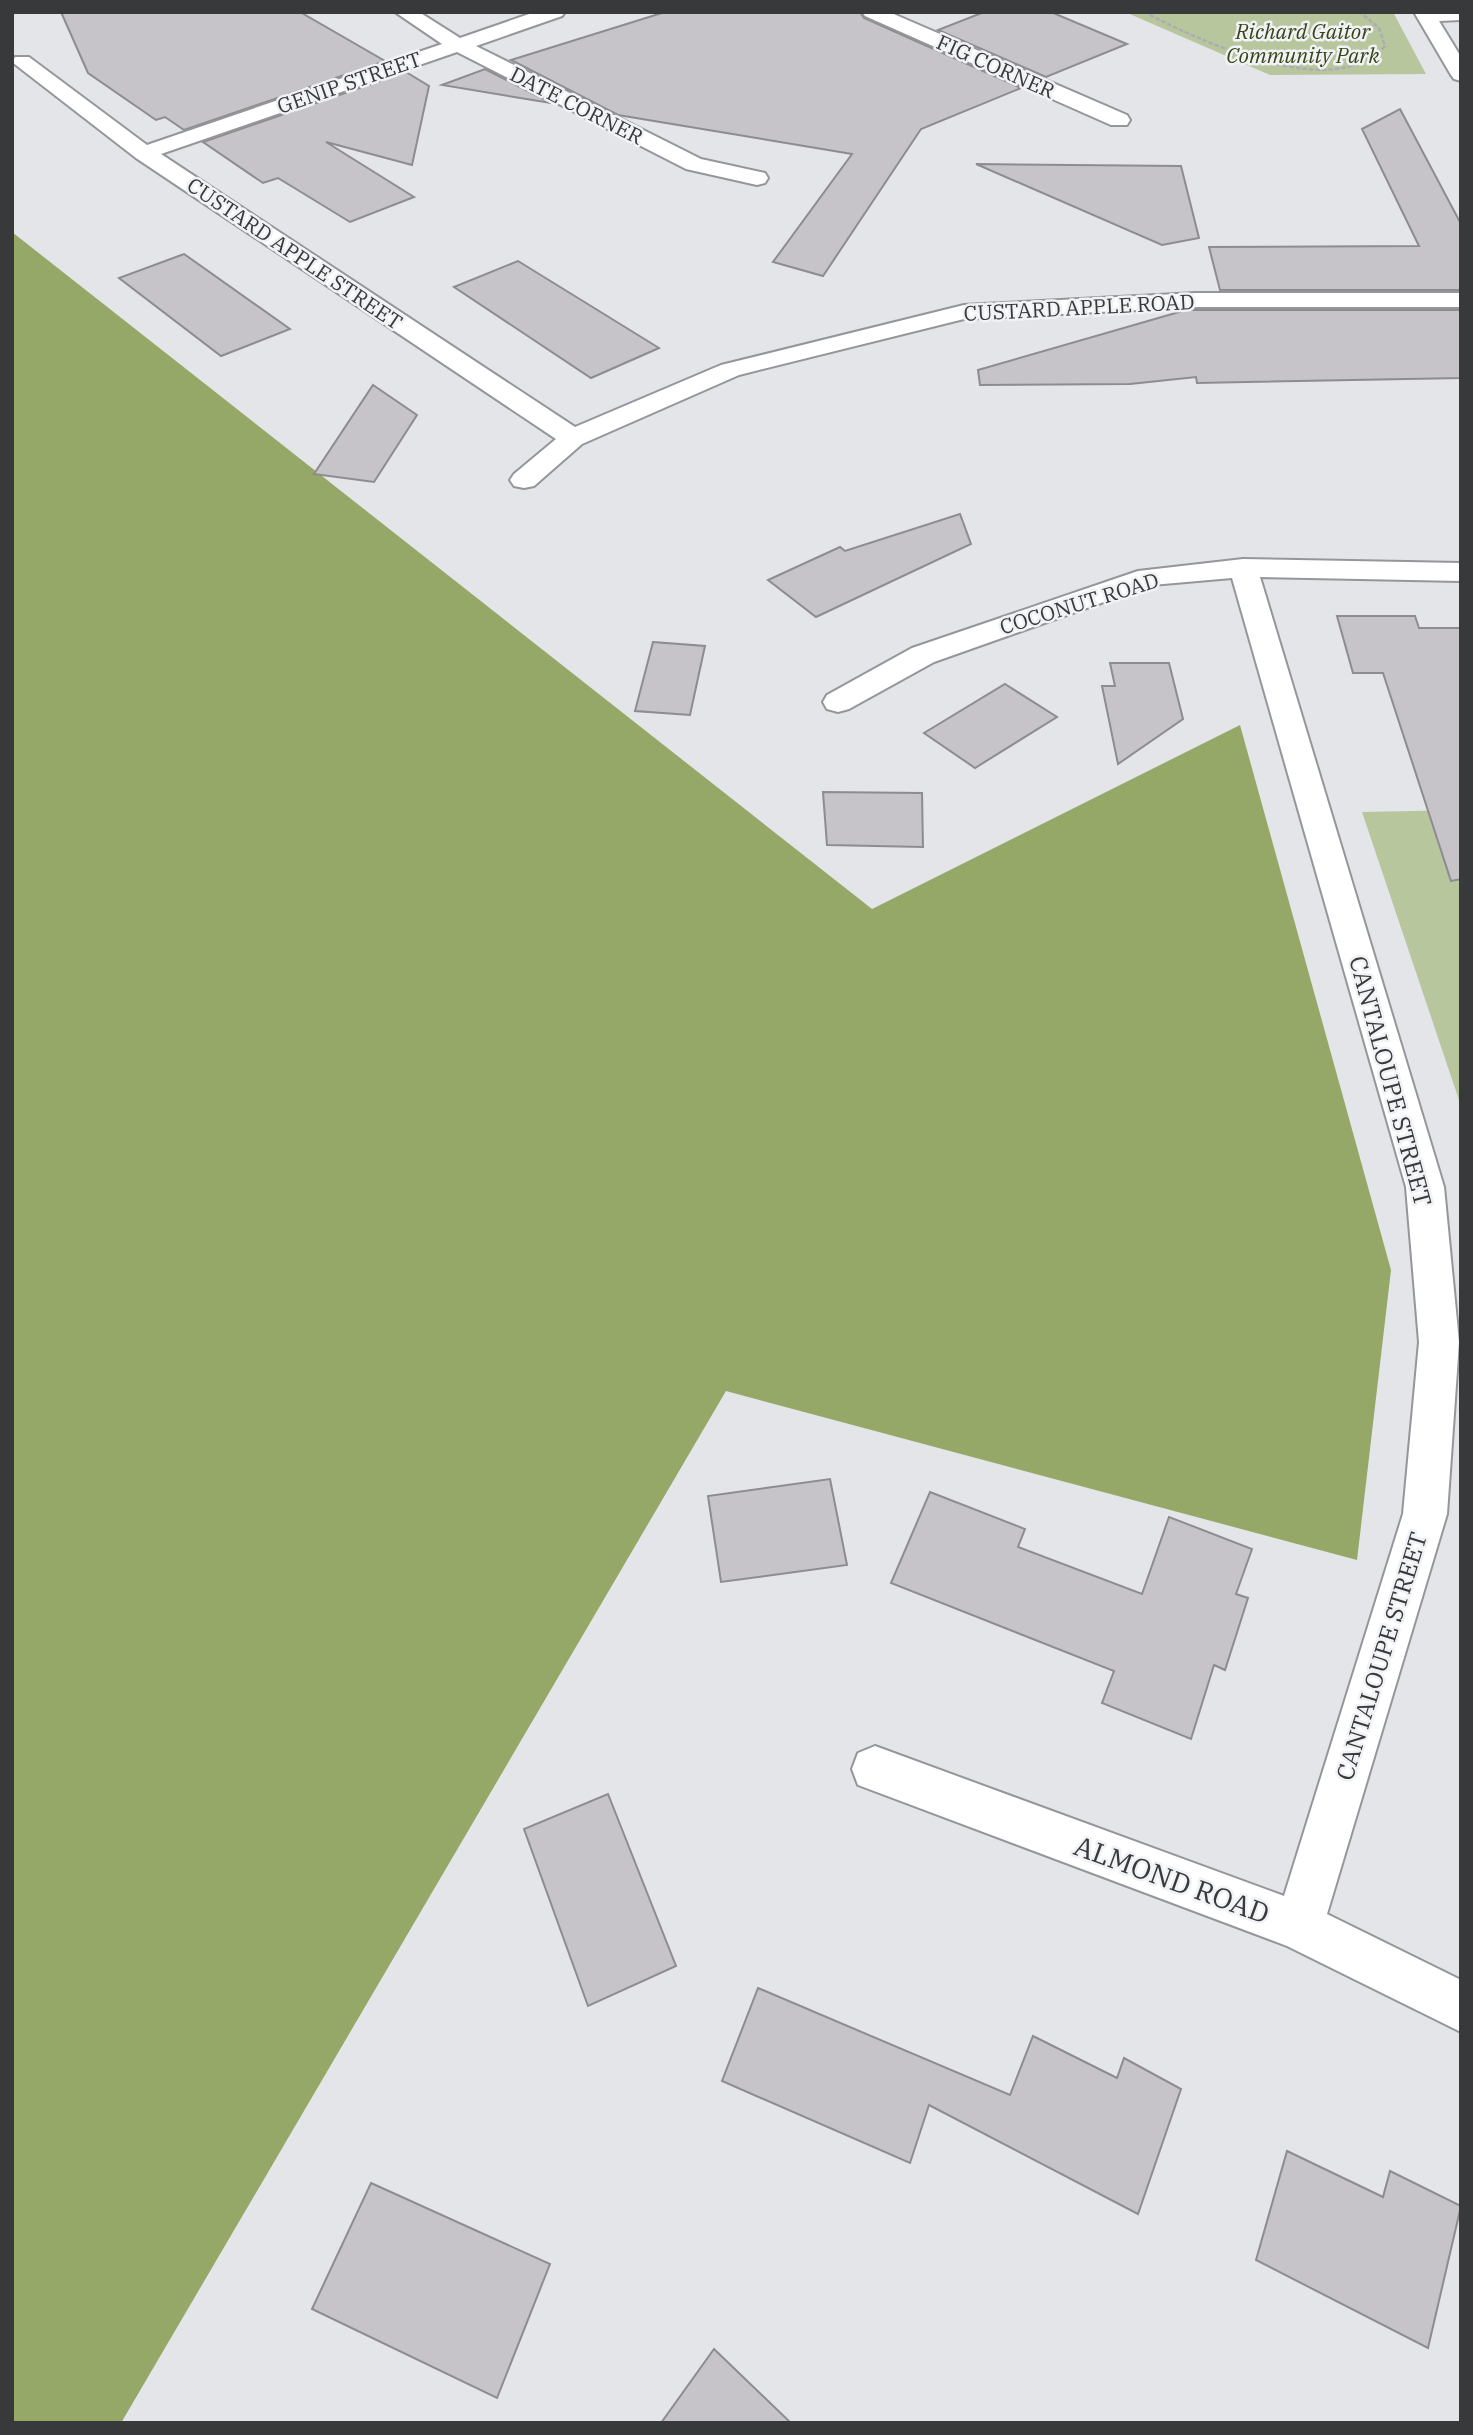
<svg xmlns="http://www.w3.org/2000/svg" width="1473" height="2435" font-family="'IBM Plex Serif',serif">
<style>
.green{fill:#b8c69e}
.forest{fill:#95a867}
.building{fill:#c6c4c8;stroke:#8d8c8f;stroke-width:2}
.lines{fill:none;stroke-linecap:round;stroke-linejoin:round}
.minor-casing{stroke:#949699;stroke-width:4}
.path{stroke:#abadb0;stroke-width:2.5;stroke-dasharray:4.5 2;stroke-linecap:butt}
.minor{fill:#fff;fill-rule:evenodd}
.labels{text-anchor:middle;dominant-baseline:central;stroke-width:5;stroke-linejoin:round;paint-order:stroke}
.far-park-label{font-size:21px;font-style:italic;fill:#384514;stroke:#f0f2f6}
.far-street-label{font-size:21px;fill:#38393a;stroke:#f0f2f6}
.street-label{font-size:24px;fill:#38393a;stroke:#f0f2f6}
.near-street-label{font-size:28px;fill:#38393a;stroke:#f0f2f6}
</style>
<rect width="100%" height="100%" fill="#e3e5e9"/>
<g class="green">
<polygon points="1125,12 1393,12 1426,74 1270,75"/>
<polygon points="1461,810 1461,1106 1362,812"/>
</g>
<polygon class="forest" points="12,232 872,909 1240,725 1391,1270 1357,1560 726,1391 121,2423 12,2423"/>
<g class="building">
<polygon points="61,12 300,12 385,61 184,130 165,117 156,120 88,73"/>
<polygon points="665,12 860,12 864,18 1021,88 921,129 823,276 773,262 852,154 618,115 511,60"/>
<polygon points="984,12 1051,12 1127,44 1046,77 938,30"/>
<polygon points="485,69 551,103 442,85"/>
<polygon points="406,72 429,86 412,165 326,142 414,197 350,222 278,178 263,183 203,142"/>
<polygon points="1400,109 1461,224 1461,290 1220,290 1209,247 1419,246 1362,129"/>
<polygon points="976,164 1181,166 1199,238 1162,245"/>
<polygon points="184,254 290,329 221,356 119,278"/>
<polygon points="518,261 659,348 591,378 454,287"/>
<polygon points="1186,310 1461,310 1461,378 1197,383 1196,377 1130,384 980,385 978,370"/>
<polygon points="373,385 417,415 374,482 314,474"/>
<polygon points="960,514 971,544 816,617 768,580 840,547 845,551"/>
<polygon points="1337,616 1415,616 1419,628 1461,628 1461,879 1451,881 1383,673 1353,673"/>
<polygon points="653,642 705,646 690,715 635,711"/>
<polygon points="1110,663 1169,663 1183,719 1118,764 1102,686 1115,686"/>
<polygon points="1005,684 1057,717 975,768 924,733"/>
<polygon points="823,792 922,793 923,847 827,845"/>
<polygon points="830,1479 847,1565 721,1582 708,1496"/>
<polygon points="930,1492 1025,1529 1018,1547 1142,1594 1169,1517 1252,1549 1236,1594 1248,1598 1225,1670 1214,1665 1191,1739 1102,1703 1114,1671 891,1583"/>
<polygon points="608,1794 676,1966 588,2006 524,1829"/>
<polygon points="758,1988 1010,2095 1033,2036 1117,2078 1124,2058 1181,2089 1138,2214 929,2105 910,2163 722,2081"/>
<polygon points="1287,2151 1383,2197 1390,2171 1461,2206 1428,2348 1256,2260"/>
<polygon points="371,2183 550,2264 497,2398 312,2309"/>
<polygon points="714,2349 791,2423 661,2423"/>
</g>
<g class="lines">
<g class="minor-casing">
<g id="minor">
<polygon points="395,12 419,12 460,38 535,12 565,12 562,16 476,46 701,159 765,173 768,178 765,183 757,185 686,169 457,52 161,154 575,427 721,365 964,305 1196,293 1461,293 1461,307 1196,307 964,319 739,375 582,444 534,486 524,488 514,486 510,480 514,474 556,439 136,158 12,62 15,57 29,57 147,145 442,44"/>
<polygon points="862,12 889,12 1127,115 1130,120 1127,125 1111,125 865,16"/>
<polygon points="1414,12 1461,12 1461,20 1439,21 1461,57 1461,81 1454,79 1451,75"/>
<polygon points="1243,559 1461,563 1461,581 1260,577 1444,1187 1459,1342 1447,1514 1327,1914 1461,1980 1461,2032 1287,1946 858,1785 852,1769 858,1753 875,1746 1284,1896 1403,1514 1419,1342 1406,1187 1232,578 1152,585 934,662 849,709 838,712 827,709 823,702 827,695 912,648 1138,571"/>
</g>
</g>
<path class="path" d="M1144,12C1200,41 1333,104 1385,46L1379,28L1360,12"/>
<use href="#minor" class="minor"/>
</g>
<g class="labels">
<g class="far-park-label">
<text x="1303" y="31">Richard Gaitor<tspan x="1303" dy="24">Community Park</tspan></text>
</g>
<g class="far-street-label">
<text transform="translate(996 66) rotate(24)">FIG CORNER</text>
<text transform="translate(349 82) rotate(-19)">GENIP STREET</text>
<text transform="translate(577 105) rotate(27)">DATE CORNER</text>
<text transform="translate(295 253) rotate(34)">CUSTARD APPLE STREET</text>
<text transform="translate(1079 307) rotate(-3)">CUSTARD APPLE ROAD</text>
<text transform="translate(1079 603) rotate(-17)">COCONUT ROAD</text>
</g>
<g class="street-label">
<text transform="translate(1391 1081) rotate(75)">CANTALOUPE STREET</text>
<text transform="translate(1381 1656) rotate(-73)">CANTALOUPE STREET</text>
</g>
<g class="near-street-label">
<text transform="translate(1172 1879) rotate(20)">ALMOND ROAD</text>
</g>
</g>
<rect width="1473" height="2435" fill="none" stroke="#38393a" stroke-width="28"/>
</svg>
